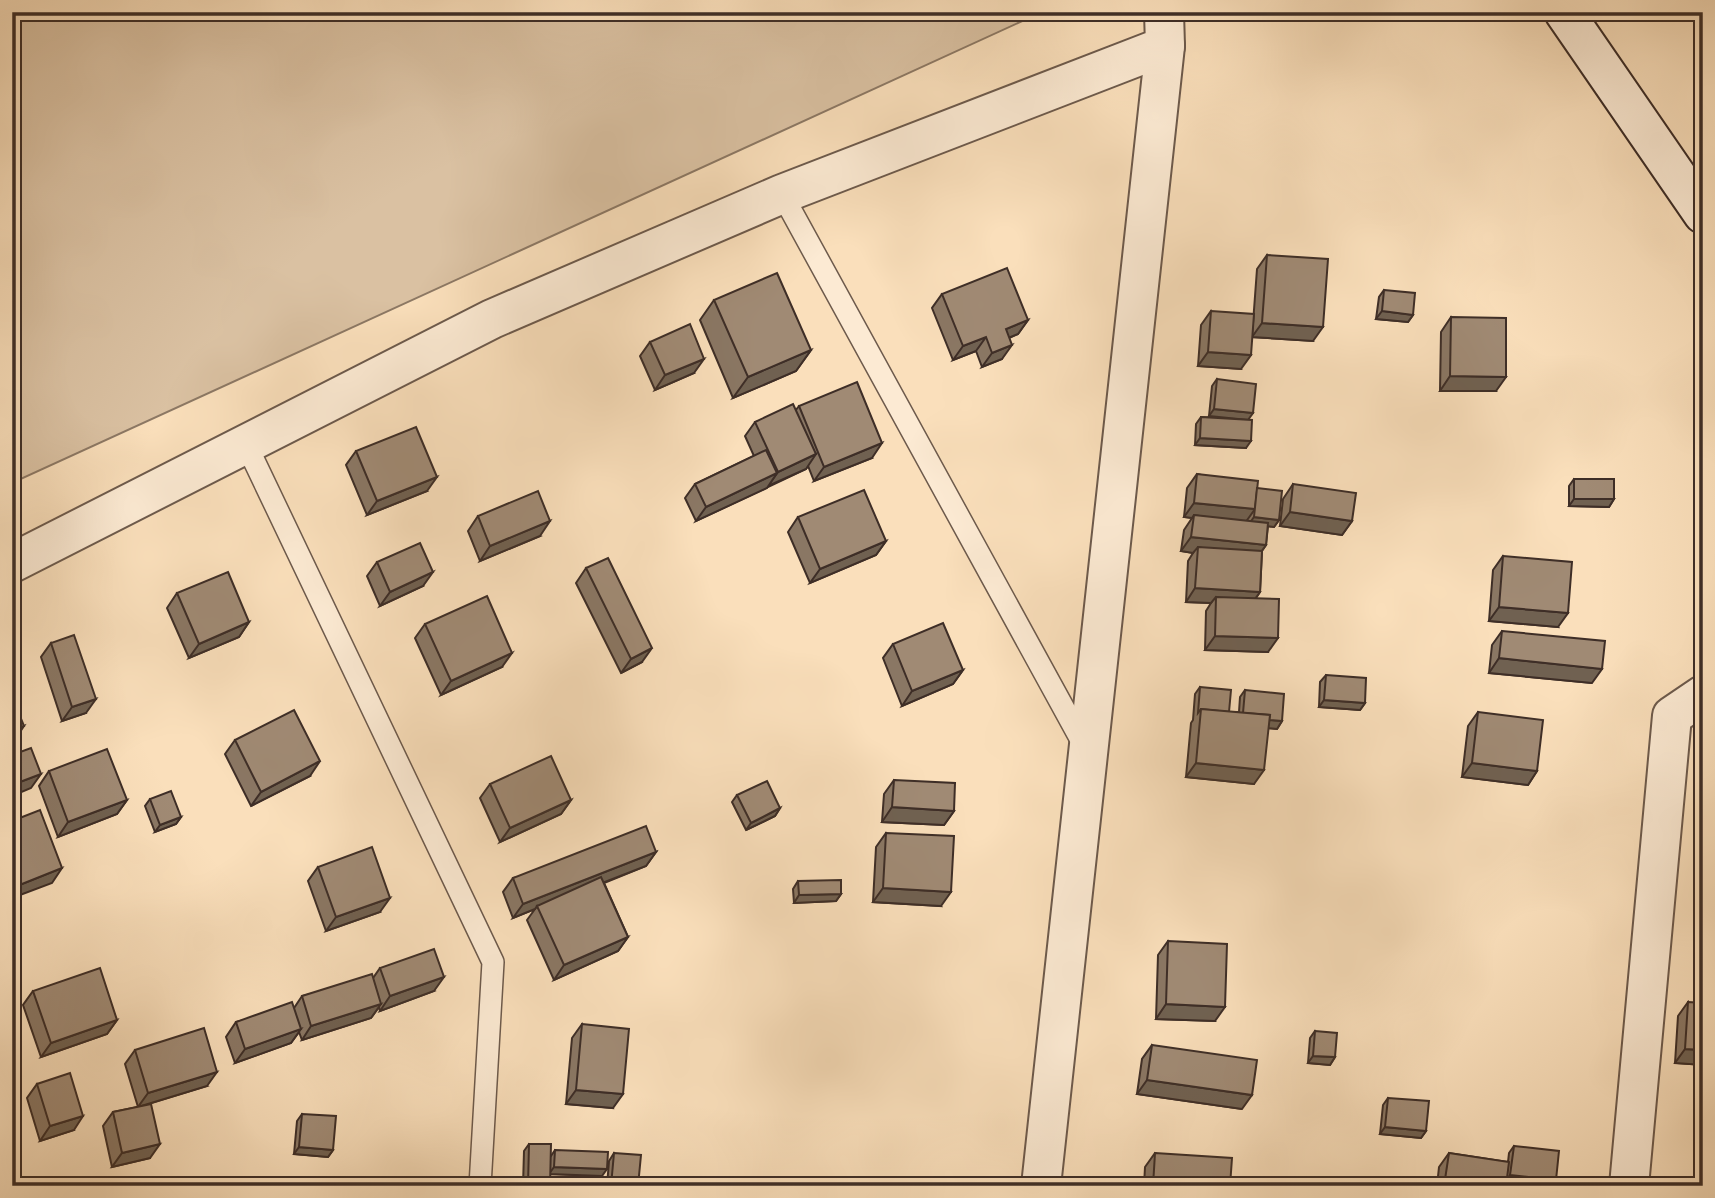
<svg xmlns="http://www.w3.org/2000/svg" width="1715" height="1198" font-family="'Old Standard TT',serif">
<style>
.green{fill:#dac1a2;stroke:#8c7864;stroke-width:2}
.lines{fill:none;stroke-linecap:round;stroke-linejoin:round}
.lane-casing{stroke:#6d5a4c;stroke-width:24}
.street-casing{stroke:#6d5a4c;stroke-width:42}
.secondary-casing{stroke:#3e2e27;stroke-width:42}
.lane{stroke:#fcead3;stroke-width:21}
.street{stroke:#fcead3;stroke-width:38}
.secondary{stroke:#fcead3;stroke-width:38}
.wall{fill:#8a7764;stroke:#3e2e27;stroke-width:2}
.shaded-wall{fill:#706151;stroke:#3e2e27;stroke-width:2}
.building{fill:#a08a74;stroke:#3e2e27;stroke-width:2}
</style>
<rect width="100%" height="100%" fill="#fadfbb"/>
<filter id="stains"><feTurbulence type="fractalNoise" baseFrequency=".00286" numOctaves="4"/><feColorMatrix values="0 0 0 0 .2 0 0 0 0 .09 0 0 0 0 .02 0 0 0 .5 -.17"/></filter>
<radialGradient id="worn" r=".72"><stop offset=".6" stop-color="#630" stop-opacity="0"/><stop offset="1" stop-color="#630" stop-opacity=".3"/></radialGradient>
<polygon class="green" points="12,12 1042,12 12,483"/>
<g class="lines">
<g class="lane-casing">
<g id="lane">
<polyline points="782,194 1085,747"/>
<polyline points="246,444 493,962 480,1186"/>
</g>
</g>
<g class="street-casing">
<g id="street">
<polyline points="12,563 492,319 782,194 1165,46 1164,12"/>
<polyline points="1041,1186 1165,46"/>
<polyline points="1629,1186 1672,716 1703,695"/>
</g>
</g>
<g class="secondary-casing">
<polyline id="secondary" points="1564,12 1703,214"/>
</g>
<use href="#lane" class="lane"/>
<use href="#street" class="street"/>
<use href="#secondary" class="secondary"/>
</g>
<g class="wall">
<polygon points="1267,255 1313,341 1252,337 1257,269"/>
<polygon points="1384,290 1413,315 1408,322 1376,319 1379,297"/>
<polygon points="942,294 1028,320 1018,334 1009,338 1002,359 982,367 976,351 953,360 932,308"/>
<polygon points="714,300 811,350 796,371 733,398 700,320"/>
<polygon points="1211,311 1241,369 1198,366 1201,325"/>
<polygon points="1451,317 1496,391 1440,391 1441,332"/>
<polygon points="650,342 694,373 655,390 640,356"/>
<polygon points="1217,379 1249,419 1246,448 1195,445 1196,424 1201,417 1234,419 1209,416 1212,386"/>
<polygon points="799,406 872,458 814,481 808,466 806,469 696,521 685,498 695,484 754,456 745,436 755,422 795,411"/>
<polygon points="356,451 427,491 367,515 346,465"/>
<polygon points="1197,474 1257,488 1279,520 1274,527 1268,526 1266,545 1262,551 1260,592 1256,598 1268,652 1205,650 1206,611 1211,603 1186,602 1188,561 1193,553 1181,551 1184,530 1192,518 1184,517 1187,488"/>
<polygon points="1574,479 1614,499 1609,507 1569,506 1569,486"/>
<polygon points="1293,484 1352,521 1342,535 1280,526 1283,499"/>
<polygon points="478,516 540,536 480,561 468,531"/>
<polygon points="798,517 886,541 876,555 810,583 788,532"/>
<polygon points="1503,556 1558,627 1489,621 1493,570"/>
<polygon points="377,562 423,586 380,606 367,576"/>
<polygon points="586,568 642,662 621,673 576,583"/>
<polygon points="177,593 249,622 239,637 189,658 167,608"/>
<polygon points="425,624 502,667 441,695 415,638"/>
<polygon points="1502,631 1592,683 1489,673 1492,645"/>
<polygon points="51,643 86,713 62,721 41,657"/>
<polygon points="893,644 963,670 953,684 902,706 883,658"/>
<polygon points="1326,675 1365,703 1360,710 1319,707 1320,682"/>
<polygon points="1200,687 1229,712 1239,712 1240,697 1245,690 1282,721 1277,729 1268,728 1254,784 1186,777 1191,723 1193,720 1195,694"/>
<polygon points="1478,712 1537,771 1528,785 1462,777 1468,726"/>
<polygon points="235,740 310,776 251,806 225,754"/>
<polygon points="49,771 127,800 117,814 58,837 39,786"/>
<polygon points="894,780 954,811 944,825 882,822 884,794"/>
<polygon points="490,784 571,800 561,814 500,842 480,798"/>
<polygon points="737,795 780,808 775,816 746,830 732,802"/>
<polygon points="150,799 181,817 176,824 155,832 145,806"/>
<polygon points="886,833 941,906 873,902 876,847"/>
<polygon points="656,852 646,866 604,883 628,937 618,951 554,980 527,920 535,909 513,918 503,892 513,878"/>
<polygon points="318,867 380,912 326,931 308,881"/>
<polygon points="798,881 841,894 836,901 794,903 793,889"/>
<polygon points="1703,881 1703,896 1698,888"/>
<polygon points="1168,941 1215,1021 1156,1019 1158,955"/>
<polygon points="380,968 434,991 380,1011 379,1007 371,1018 302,1040 299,1032 291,1043 235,1063 226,1037 236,1022 294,1008 302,996 373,978"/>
<polygon points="33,991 117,1020 107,1034 41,1057 23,1005"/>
<polygon points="1688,1002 1703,1065 1675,1063 1678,1016"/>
<polygon points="582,1024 613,1108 566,1104 572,1038"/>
<polygon points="1315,1031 1335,1057 1330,1065 1308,1063 1310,1038"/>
<polygon points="1152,1045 1242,1109 1137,1094 1142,1059"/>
<polygon points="135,1050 207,1086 145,1105 150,1158 112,1167 103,1126 113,1112 138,1107 125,1064"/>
<polygon points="37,1084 74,1130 40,1141 27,1098"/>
<polygon points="1388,1098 1426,1131 1421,1138 1380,1134 1383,1105"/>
<polygon points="302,1114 333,1150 328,1157 294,1154 297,1121"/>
<polygon points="529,1144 551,1156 555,1150 602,1176 550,1174 550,1186 523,1186 524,1151"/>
<polygon points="1514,1146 1556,1180 1552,1186 1540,1186 1506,1182 1506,1186 1437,1186 1439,1167 1449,1153 1508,1162 1509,1153"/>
<polygon points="614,1153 638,1186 607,1186 609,1161"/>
<polygon points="1155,1153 1230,1186 1144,1186 1145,1167"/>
</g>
<g class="shaded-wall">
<polygon points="1382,311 1413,315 1408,322 1376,319"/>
<polygon points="1028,320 1018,334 996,343 1006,329"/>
<polygon points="1262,323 1323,327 1313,341 1252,337"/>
<polygon points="986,337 976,351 953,360 963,346"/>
<polygon points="1012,345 1002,359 982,367 992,353"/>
<polygon points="811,350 796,371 733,398 748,377"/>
<polygon points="1208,352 1251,355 1241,369 1198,366"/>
<polygon points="704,359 694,373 655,390 665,375"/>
<polygon points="1450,376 1506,377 1496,391 1440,391"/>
<polygon points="1214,409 1253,413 1248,420 1209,416"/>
<polygon points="1200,438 1251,441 1246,448 1195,445"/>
<polygon points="882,443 872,458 814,481 824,467"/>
<polygon points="816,454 806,469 768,486 778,472"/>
<polygon points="777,473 767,488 696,521 706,507"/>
<polygon points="437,477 427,491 367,515 377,501"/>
<polygon points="1574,499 1614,499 1609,507 1569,506"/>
<polygon points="1194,503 1255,509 1245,523 1194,515 1192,518 1184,517"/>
<polygon points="1290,512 1352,521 1342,535 1280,526"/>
<polygon points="1254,517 1279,520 1274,527 1249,524"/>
<polygon points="550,521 540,536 480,561 490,546"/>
<polygon points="1191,537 1266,545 1256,559 1198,547 1193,553 1181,551"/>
<polygon points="886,541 876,555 810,583 820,569"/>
<polygon points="433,572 423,586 380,606 390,592"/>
<polygon points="1195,588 1260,592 1250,606 1216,597 1211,603 1186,602"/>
<polygon points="1499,607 1568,613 1558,627 1489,621"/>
<polygon points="249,622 239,637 189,658 199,644"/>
<polygon points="1215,636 1278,638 1268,652 1205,650"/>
<polygon points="652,648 642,662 621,673 631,659"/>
<polygon points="512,653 502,667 441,695 451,681"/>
<polygon points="1499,658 1602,669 1592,683 1489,673"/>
<polygon points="963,670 953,684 902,706 912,691"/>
<polygon points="96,699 86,713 62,721 72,707"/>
<polygon points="1324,700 1365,703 1360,710 1319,707"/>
<polygon points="1243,718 1282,721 1277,729 1238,725"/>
<polygon points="24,726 14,741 12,741 12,731"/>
<polygon points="320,761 310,776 251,806 261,792"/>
<polygon points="1196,763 1264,770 1254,784 1186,777"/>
<polygon points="1472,763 1537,771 1528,785 1462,777"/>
<polygon points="41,774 31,788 12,796 12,785"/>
<polygon points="127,800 117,814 58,837 68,822"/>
<polygon points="571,800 561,814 500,842 510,828"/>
<polygon points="892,807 954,811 944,825 882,822"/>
<polygon points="780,808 775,816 746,830 751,823"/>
<polygon points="181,817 176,824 155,832 160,825"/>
<polygon points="656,852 646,866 538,908 537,906 535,909 513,918 523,904"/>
<polygon points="62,868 52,883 12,898 12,888"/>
<polygon points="883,888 951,892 941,906 873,902"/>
<polygon points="841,894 836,901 794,903 799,895"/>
<polygon points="390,898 380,912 326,931 336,917"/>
<polygon points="628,937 618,951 554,980 564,965"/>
<polygon points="444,977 434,991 380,1011 390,996"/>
<polygon points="381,1004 371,1018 302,1040 311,1026"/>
<polygon points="1166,1004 1225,1007 1215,1021 1156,1019"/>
<polygon points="117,1020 107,1034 41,1057 51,1043"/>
<polygon points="301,1029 291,1043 235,1063 245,1049"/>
<polygon points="1685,1049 1703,1050 1703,1065 1675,1063"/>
<polygon points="1313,1056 1335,1057 1330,1065 1308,1063"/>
<polygon points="217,1072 207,1086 138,1107 148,1093"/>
<polygon points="1147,1080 1252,1095 1242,1109 1137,1094"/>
<polygon points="576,1090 623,1094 613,1108 566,1104"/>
<polygon points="83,1116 74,1130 40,1141 50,1126"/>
<polygon points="1385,1127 1426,1131 1421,1138 1380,1134"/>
<polygon points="160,1144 150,1158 112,1167 122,1153"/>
<polygon points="299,1147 333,1150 328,1157 294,1154"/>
<polygon points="554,1167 607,1169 602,1176 549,1174"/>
<polygon points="1510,1175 1556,1180 1552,1186 1540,1186 1505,1182"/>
</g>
<g class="building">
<polygon points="1267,255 1328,259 1323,327 1262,323"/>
<polygon points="1007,268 1028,320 1006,329 1012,345 992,353 986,337 963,346 942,294"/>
<polygon points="777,273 811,350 748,377 714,300"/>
<polygon points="1384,290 1415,293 1413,315 1382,311"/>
<polygon points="1211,311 1254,314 1251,355 1208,352"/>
<polygon points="1451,317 1506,318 1506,377 1450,376"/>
<polygon points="690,324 704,359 665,375 650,342"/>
<polygon points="1217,379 1256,384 1253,413 1214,409"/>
<polygon points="857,382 882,443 824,467 799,406"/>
<polygon points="793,404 816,454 778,472 755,422"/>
<polygon points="1201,417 1252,420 1251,441 1200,438"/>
<polygon points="416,427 437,477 377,501 356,451"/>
<polygon points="766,450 777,473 706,507 695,484"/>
<polygon points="1197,474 1258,481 1255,509 1194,503"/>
<rect x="1574" y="479" width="40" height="20"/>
<polygon points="1293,484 1356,493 1352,521 1290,512"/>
<polygon points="1257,488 1282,491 1279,520 1254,517"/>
<polygon points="864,490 886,541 820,569 798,517"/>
<polygon points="538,491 550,521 490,546 478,516"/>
<polygon points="1194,515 1268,523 1266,545 1191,537"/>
<polygon points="420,543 433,572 390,592 377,562"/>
<polygon points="1198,547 1262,551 1260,592 1195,588"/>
<polygon points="1503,556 1572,562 1568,613 1499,607"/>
<polygon points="608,558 652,648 631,659 586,568"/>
<polygon points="228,572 249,622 199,644 177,593"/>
<polygon points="487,596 512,653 451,681 425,624"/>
<polygon points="1216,597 1279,599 1278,638 1215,636"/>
<polygon points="943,623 963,670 912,691 893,644"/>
<polygon points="1502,631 1605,641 1602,669 1499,658"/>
<polygon points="74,635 96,699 72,707 51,643"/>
<polygon points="1326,675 1366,678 1365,703 1324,700"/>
<polygon points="1200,687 1231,690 1229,712 1201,709 1198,713"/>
<polygon points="1245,690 1284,694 1282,721 1269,720 1270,715 1243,713"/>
<polygon points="12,697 24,726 12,731"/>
<polygon points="1201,709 1270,715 1264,770 1196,763"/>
<polygon points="294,710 320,761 261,792 235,740"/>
<polygon points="1478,712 1543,720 1537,771 1472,763"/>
<polygon points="31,748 41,774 12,785 12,755"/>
<polygon points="107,749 127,800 68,822 49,771"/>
<polygon points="551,756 571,800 510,828 490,784"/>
<polygon points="894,780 955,783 954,811 892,807"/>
<polygon points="767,781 780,808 751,823 737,795"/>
<polygon points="171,791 181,817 160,825 150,799"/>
<polygon points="40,810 62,868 12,888 12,821"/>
<polygon points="646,826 656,852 523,904 513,878"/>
<polygon points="886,833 954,836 951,892 883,888"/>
<polygon points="372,847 390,898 336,917 318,867"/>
<polygon points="601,877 628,937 564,965 537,906"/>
<polygon points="841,880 841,894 799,895 798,881"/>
<polygon points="1168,941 1227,944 1225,1007 1166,1004"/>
<polygon points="434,949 444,977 390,996 380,968"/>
<polygon points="100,968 117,1020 51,1043 33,991"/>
<polygon points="372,974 381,1004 311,1026 302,996"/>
<polygon points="292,1002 301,1029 245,1049 236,1022"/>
<polygon points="1688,1002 1703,1003 1703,1050 1685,1049"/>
<polygon points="582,1024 629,1029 623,1094 576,1090"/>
<polygon points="204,1028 217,1072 148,1093 135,1050"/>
<polygon points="1315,1031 1337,1033 1335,1057 1313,1056"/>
<polygon points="1152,1045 1257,1060 1252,1095 1147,1080"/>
<polygon points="70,1073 83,1116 50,1126 37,1084"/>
<polygon points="1388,1098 1429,1101 1426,1131 1385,1127"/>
<polygon points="151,1104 160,1144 122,1153 113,1112"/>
<polygon points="302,1114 336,1116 333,1150 299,1147"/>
<polygon points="529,1144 551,1144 550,1186 528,1186"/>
<polygon points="1514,1146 1559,1151 1556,1180 1510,1175"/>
<polygon points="555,1150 608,1152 607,1169 554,1167"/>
<polygon points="614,1153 641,1155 638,1186 611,1186"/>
<polygon points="1155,1153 1232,1158 1230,1186 1153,1186"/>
<polygon points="1449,1153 1509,1162 1506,1186 1444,1186"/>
<polygon points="351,1182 367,1186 350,1186"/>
</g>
<rect width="1715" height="1198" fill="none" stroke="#fadfbb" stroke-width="42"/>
<rect x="14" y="14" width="1687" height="1170" fill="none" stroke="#3e2e27" stroke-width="3.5"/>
<rect x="21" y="21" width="1673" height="1156" fill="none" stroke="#3e2e27" stroke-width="2"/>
<rect width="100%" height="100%" filter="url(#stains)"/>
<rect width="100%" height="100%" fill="url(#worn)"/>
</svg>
